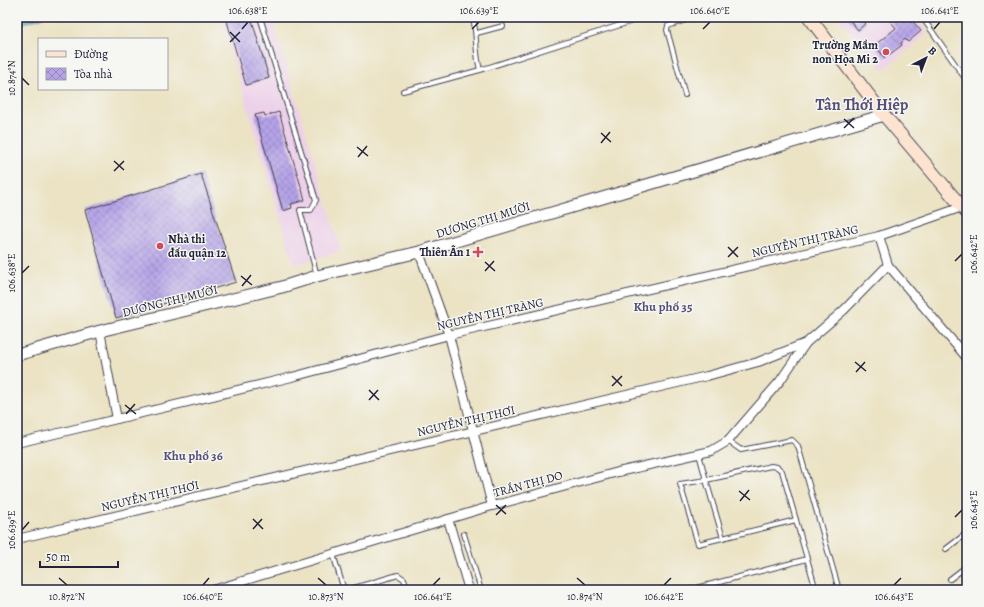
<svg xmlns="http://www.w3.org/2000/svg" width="984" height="607" font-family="Alegreya,serif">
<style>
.built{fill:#edd1e9}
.water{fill:url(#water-ripples);stroke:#3e6a89}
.building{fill:url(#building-cross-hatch)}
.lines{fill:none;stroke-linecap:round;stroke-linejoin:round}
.service-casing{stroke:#403f50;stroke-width:6}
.minor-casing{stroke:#403f50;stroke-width:10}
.tertiary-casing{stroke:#403f50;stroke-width:13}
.secondary-casing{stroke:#403f50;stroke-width:14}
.service{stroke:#fff;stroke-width:4}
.minor{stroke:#fff;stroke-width:8}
.tertiary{stroke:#fff;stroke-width:11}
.secondary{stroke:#fde4d1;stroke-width:12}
.ticks{fill:none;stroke:#22223b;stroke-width:1.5}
.poi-dot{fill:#d1495b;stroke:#f6f6f2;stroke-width:1.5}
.labels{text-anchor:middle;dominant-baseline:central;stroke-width:3;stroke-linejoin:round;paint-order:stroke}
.poi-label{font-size:12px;font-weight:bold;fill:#22223b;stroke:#f6f6f2;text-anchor:end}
.street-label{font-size:12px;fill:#22223b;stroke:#f6f6f2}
.neighbourhood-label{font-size:13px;font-weight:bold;fill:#565078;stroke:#f6f6f2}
.district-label{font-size:16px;font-weight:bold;fill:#565078;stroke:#f6f6f2}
.neatline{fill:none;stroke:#22223b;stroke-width:1.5}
.ticks-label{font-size:10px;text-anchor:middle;fill:#22223b}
</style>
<defs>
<pattern id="water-ripples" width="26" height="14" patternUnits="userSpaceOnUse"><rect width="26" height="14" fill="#5ab2d7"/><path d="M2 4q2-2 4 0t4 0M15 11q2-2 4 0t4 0" fill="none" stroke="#4a90b0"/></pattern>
<pattern id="building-cross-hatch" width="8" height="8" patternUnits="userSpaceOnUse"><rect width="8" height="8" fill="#b6a4e9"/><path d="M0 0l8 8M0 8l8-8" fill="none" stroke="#9485be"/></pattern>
</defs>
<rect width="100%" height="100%" fill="#f6f6f2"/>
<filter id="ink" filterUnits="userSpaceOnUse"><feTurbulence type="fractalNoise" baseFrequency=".025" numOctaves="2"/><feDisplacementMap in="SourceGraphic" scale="8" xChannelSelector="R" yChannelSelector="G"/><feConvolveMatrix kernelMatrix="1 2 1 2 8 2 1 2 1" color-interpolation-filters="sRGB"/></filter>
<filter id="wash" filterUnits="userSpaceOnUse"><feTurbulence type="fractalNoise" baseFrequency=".012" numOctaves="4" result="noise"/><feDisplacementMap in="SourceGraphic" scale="16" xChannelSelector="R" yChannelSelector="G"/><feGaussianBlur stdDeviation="0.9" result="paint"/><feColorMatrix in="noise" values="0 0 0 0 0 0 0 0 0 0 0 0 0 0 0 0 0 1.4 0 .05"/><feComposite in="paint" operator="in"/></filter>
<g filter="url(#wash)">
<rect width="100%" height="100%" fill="#ebe3c4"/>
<g class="built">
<polygon points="221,17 272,17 341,251 294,265"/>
<polygon points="838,17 916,17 927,33 883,70"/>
</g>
<polygon class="water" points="17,17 43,17 17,25"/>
<g id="blocks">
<g class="building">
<polygon points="231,17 251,17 269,78 246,85 226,18"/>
<polygon points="847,17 853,17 856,21 861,17 866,23 858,30"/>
<polygon points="887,17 909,17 921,31 908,42 905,39 901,43 902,45 885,58 875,45 896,28"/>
<polygon points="279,112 305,200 291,204 292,208 283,211 255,115 264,113 265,116"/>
<polygon points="201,174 236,282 116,318 85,210"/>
</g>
</g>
</g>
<g filter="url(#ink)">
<use href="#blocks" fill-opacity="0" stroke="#403f50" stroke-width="1"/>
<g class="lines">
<g class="service-casing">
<g id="service">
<polyline points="260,17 316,200 311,210 300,210 317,276"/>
<path d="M473,17C477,35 475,52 480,70"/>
<polyline points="922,17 967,81"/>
<polyline points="477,33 503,26"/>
<polyline points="403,91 480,70 645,17"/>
<polyline points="685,95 667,30 668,26 695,17"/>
<polyline points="728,441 741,450 792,440 798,446 839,590"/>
<polyline points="699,454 706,480 771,466 777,467 782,471 816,590"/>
<polyline points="464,534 481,590"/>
<polyline points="723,538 706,480 680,484 698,544 796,520"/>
<polyline points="946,549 967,533"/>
<polyline points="333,554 344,590"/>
<polyline points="950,579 967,566"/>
<polyline points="347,590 398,575 404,579 408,590"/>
<polyline points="689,590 807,559"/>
</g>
</g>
<g class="minor-casing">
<g id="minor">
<polyline points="879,236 888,265 967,358"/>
<polyline points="419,252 449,335 492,506"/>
<polyline points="100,331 117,419"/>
<polyline points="17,443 292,377 449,335 879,236 965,206"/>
<polyline points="448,519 469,590"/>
<polyline points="17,539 707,376 758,362 806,343 844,310 888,265"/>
<polyline points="213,590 485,508 618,472 711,451 728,441 780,381 806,343"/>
</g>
</g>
<g class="tertiary-casing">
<polyline id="tertiary" points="17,355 100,331 282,287 317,276 419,252 884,115"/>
</g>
<g class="secondary-casing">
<polyline id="secondary" points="809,17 884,115 967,213"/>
</g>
<use href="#service" class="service"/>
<use href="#minor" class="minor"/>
<use href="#tertiary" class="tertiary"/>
<use href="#secondary" class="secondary"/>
</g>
</g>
<path class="ticks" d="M242,29L248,22M472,29L479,22M703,29L710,22M934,29L940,22M230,32L240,42M230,42L240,32M22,78L29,85M844,119L854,128M844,128L854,118M601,133L611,142M601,143L610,132M357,147L368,156M358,157L367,146M114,161L124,170M114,171L124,161M728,247L738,257M728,257L738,247M955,261L962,254M485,262L495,271M485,271L494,261M22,273L29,266M241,276L252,285M242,286L251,275M855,362L866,371M856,372L865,362M612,376L622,386M612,386L622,376M369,390L379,400M369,400L378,390M125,405L136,414M126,414L135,404M739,491L750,500M740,501L749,490M496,505L506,514M496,515L506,505M955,517L962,510M253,519L263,529M253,529L262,519M22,530L29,522M59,578L67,585M318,578L326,585M577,578L585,585M203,585L209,578M433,585L440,578M664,585L671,578M894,585L901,578"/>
<g class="poi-dot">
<circle cx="886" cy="52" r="4"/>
<circle cx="160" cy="246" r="4"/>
<path d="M476 246h4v4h4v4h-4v4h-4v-4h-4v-4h4z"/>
</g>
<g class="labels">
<g class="poi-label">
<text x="878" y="45">Trường Mầm<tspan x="878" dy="14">non Họa Mi 2</tspan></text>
<text x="168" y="239" text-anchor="start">Nhà thi<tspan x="168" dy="14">đấu quận 12</tspan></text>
<text x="470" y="252">Thiên Ân 1</text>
</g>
<g class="street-label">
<text transform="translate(483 220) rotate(-17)">DƯƠNG THỊ MƯỜI</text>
<text transform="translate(805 241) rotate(-13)">NGUYỄN THỊ TRÀNG</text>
<text transform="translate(170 301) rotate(-14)">DƯƠNG THỊ MƯỜI</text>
<text transform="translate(490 314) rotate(-13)">NGUYỄN THỊ TRÀNG</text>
<text transform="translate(466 421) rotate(-13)">NGUYỄN THỊ THƠI</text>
<text transform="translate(528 484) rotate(-15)">TRẦN THỊ DO</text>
<text transform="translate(150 496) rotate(-13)">NGUYỄN THỊ THƠI</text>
</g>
<g class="neighbourhood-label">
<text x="663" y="306">Khu phố 35</text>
<text x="193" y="455">Khu phố 36</text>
</g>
<g class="district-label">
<text x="862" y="105">Tân Thới Hiệp</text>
</g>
</g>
<rect width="984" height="607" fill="none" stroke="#f6f6f2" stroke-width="44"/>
<rect x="38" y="38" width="130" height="52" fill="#f6f6f2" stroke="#a1a1a9"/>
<rect x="46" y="51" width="20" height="6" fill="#fde4d1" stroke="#a1a1a9"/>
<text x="74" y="58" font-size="12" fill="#22223b">Đường</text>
<rect x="46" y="68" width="20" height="12" fill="url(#building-cross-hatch)" stroke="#a1a1a9"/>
<text x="74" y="78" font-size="12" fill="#22223b">Tòa nhà</text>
<g transform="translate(926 58) rotate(42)" stroke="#f6f6f2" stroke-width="3" paint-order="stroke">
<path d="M0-3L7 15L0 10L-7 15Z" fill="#22223b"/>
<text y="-6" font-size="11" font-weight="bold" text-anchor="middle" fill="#22223b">B</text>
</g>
<path d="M40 561v6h78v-6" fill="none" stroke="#22223b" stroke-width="2"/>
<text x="46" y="561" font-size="12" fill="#22223b" stroke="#f6f6f2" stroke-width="3" paint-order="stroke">50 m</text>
<rect x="22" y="22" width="940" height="563" class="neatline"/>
<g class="ticks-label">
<text x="248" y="14">106.638°E</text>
<text x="479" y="14">106.639°E</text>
<text x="710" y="14">106.640°E</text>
<text x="940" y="14">106.641°E</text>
<text transform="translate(11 78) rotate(-90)" y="4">10.874°N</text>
<text transform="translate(973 254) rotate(-90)" y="4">106.642°E</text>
<text transform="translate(11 273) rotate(-90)" y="4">106.638°E</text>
<text transform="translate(973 510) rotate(-90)" y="4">106.643°E</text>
<text transform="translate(11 530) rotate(-90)" y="4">106.639°E</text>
<text x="67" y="600">10.872°N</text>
<text x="203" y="600">106.640°E</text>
<text x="326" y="600">10.873°N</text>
<text x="433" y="600">106.641°E</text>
<text x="585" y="600">10.874°N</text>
<text x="664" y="600">106.642°E</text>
<text x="894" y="600">106.643°E</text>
</g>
</svg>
